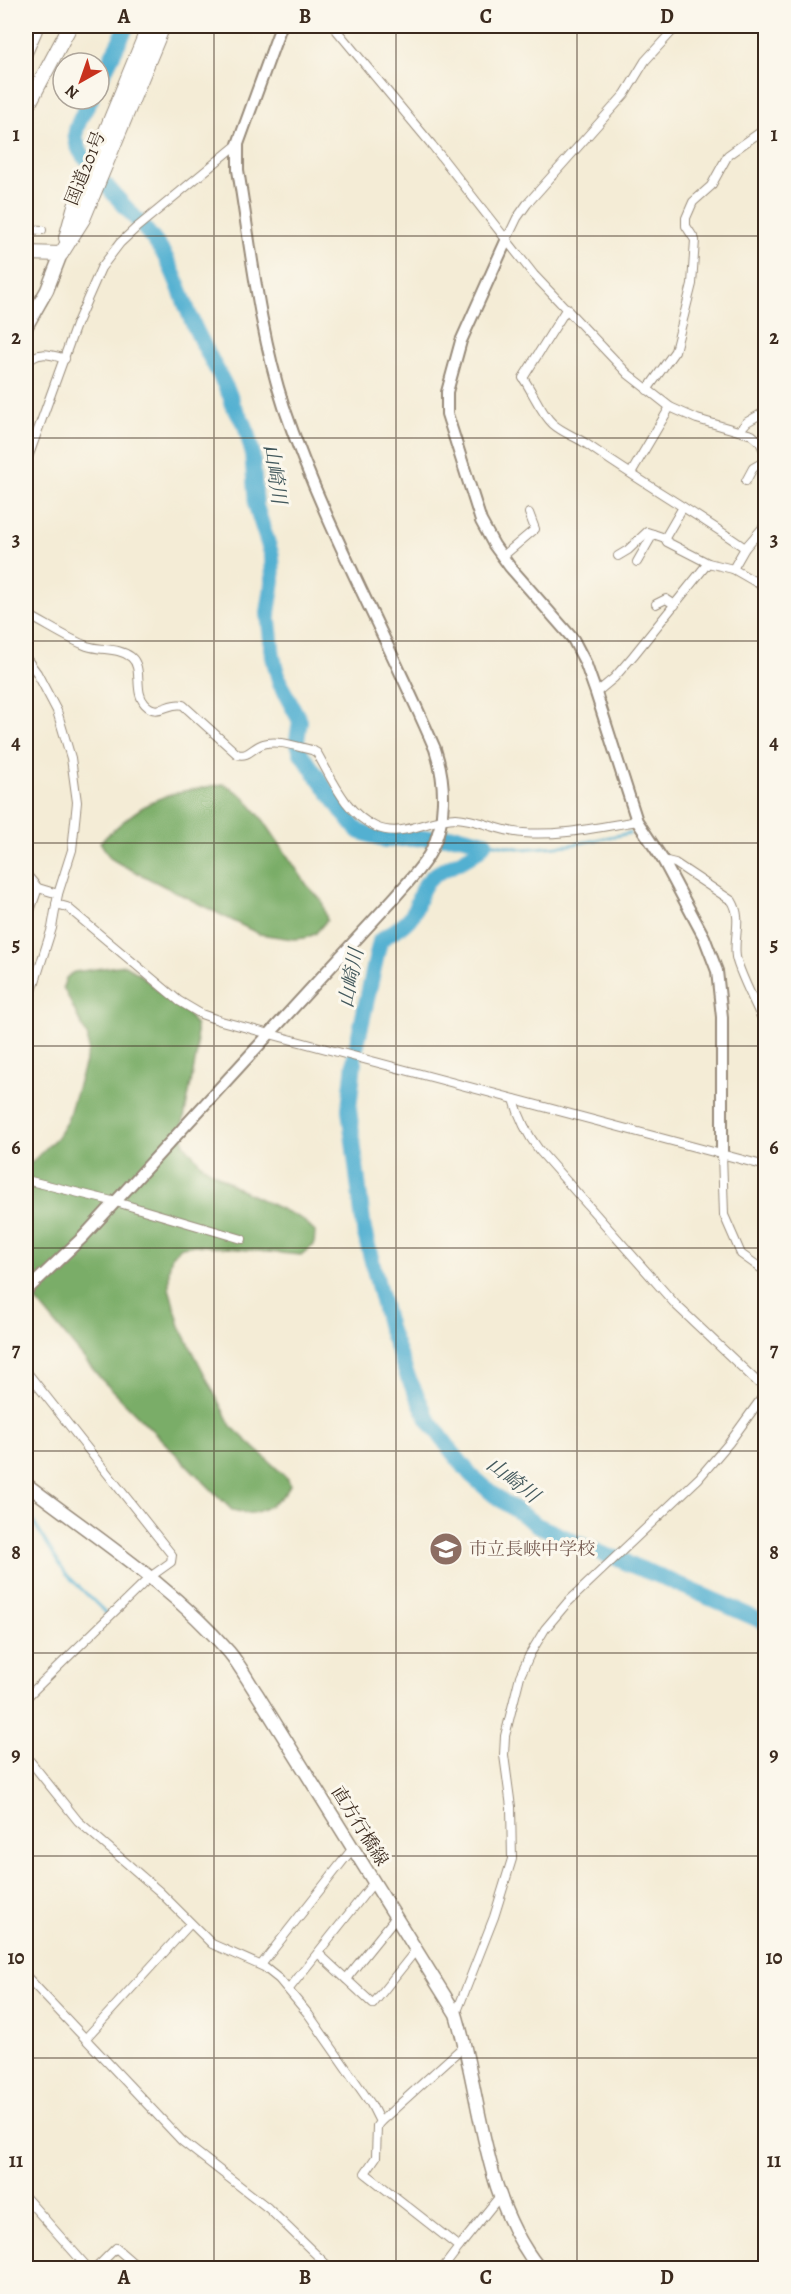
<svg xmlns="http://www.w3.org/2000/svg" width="791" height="2294" font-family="Alegreya,'Noto Serif JP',serif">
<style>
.forest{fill:#7aad68;stroke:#5a6c43;stroke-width:1.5}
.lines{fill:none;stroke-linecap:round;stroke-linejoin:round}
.stream{stroke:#53b0d1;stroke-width:3}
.river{stroke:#53b0d1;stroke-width:16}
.street-casing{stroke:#988b7a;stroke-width:10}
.secondary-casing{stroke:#988b7a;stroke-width:14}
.primary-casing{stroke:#988b7a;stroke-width:15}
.highway-casing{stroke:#988b7a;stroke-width:16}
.street{stroke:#fff;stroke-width:8}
.secondary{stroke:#fff;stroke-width:10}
.primary{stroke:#fff;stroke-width:12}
.highway{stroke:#fff;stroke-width:14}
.grid{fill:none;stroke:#3b2a1e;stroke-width:1.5;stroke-opacity:0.55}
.labels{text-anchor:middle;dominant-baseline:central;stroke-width:6;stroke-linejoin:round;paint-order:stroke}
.street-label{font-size:18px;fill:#3b2a1e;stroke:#fbf7ec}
.education-label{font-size:18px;fill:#785e54;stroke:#fbf7ec;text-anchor:start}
.water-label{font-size:20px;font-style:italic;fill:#43595d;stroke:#fbf7ec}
.neatline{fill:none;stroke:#3b2a1e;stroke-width:2}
.grid-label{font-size:20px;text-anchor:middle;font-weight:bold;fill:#3b2a1e}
</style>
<rect width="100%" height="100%" fill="#fbf7ec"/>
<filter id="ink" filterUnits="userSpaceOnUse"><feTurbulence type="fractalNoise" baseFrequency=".0167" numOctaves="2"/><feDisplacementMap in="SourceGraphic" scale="12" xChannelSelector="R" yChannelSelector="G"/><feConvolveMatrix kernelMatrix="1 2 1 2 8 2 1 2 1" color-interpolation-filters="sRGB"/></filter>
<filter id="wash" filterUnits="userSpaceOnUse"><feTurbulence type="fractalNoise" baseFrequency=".008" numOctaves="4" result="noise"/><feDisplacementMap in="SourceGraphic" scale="24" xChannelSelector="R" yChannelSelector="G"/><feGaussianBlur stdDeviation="1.35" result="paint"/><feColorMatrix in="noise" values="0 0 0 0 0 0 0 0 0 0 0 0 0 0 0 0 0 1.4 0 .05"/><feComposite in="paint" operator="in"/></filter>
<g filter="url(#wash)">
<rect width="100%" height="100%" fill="#f4ecd6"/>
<g class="forest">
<path d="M224,784L242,795L264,821L307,885L322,901L327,920L315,934L305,938L293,939L259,934L120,864L110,858L100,842C116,828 132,812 152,802C173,791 200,788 224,784Z"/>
<path d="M125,965L142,976L160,993L186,1012L196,1026L197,1052L182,1129L184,1144L202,1165L239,1189L302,1219L315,1232L314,1245L301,1255L195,1245L182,1247L172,1255L169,1269V1288L180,1326L231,1426L288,1479L290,1485C283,1499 267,1510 252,1513C246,1514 238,1511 232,1510L101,1379L26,1288V1168L57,1137L67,1121L88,1052V1038L63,987L66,978L74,972Z"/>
</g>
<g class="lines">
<g class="stream">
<polyline points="485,842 523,849 570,845 630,833"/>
<polyline points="26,1510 65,1573 109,1616"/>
</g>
<g class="river">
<polyline points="99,82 127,26"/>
<path d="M84,157C67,134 79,122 91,99"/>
<path d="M107,186C126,209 148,229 163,253C178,277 184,305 196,330C207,353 221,376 232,400L231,402L245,425L252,451L256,506L272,556L273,580L268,613L273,657L280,684L300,721L297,740L301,753L344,814L358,831L384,840L460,836L485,842C474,860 446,865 431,878C418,889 420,903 412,915C404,928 391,931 380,941L355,1053L349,1109L364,1230L389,1328L407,1375L428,1419L453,1453L471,1475L494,1495L537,1525L608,1556L624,1560L626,1563L662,1577L766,1623"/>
</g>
</g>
</g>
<g filter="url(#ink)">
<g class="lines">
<g class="street-casing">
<g id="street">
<polyline points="333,26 432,145 534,275 628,374 670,407 697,419 752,435 760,442 765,453 766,468"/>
<polyline points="26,58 40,26"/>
<polyline points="26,229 42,230"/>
<polyline points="506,241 517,218 527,204 625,94 645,61 677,26"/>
<path d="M567,308L523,378C533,392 540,412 553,424C563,433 577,437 588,445C639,481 694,512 745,548"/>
<path d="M26,364C37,350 49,354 65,359"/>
<polyline points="647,390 675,351 692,284 695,240 686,226 686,218 693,202 711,186 728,155 766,128"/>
<polyline points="739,431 747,422 766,411"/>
<polyline points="26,463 76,325 101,268 120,243 136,228 238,144"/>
<polyline points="631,473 670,407"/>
<polyline points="746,481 753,468 765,461"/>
<polyline points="683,507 665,538 667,542 708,563"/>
<polyline points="618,556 628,550 647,532 665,538"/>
<polyline points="502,557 535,529 529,513"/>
<polyline points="637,562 653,534"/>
<polyline points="733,569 745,548 766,524"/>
<polyline points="656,604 666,599 675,605"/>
<path d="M26,614C46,624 66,638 87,646C102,651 118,647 131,657C144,668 133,691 145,704C158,718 169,701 183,705L237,754C248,758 253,747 263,744C278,739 297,747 312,750L317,753C332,779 346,814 376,827C403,839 429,818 456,818C479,819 500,832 523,833C561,836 600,827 637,821"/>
<polyline points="26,658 37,673 57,711 71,758 77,802 72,850 58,894 52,928 26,1010"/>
<polyline points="596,693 614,678 633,656 708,563 733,569 766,588"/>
<path d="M663,860L675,863L732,901C743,919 733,937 736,957C739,973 758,1009 766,1027"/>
<polyline points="26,874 38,888 58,894"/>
<polyline points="56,904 67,907 179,1001 201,1014 221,1021 766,1166"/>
<polyline points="26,922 38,888"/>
<path d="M514,1099C519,1118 527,1134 539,1150L676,1305L766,1390"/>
<polyline points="722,1153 724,1215 741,1254 766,1272"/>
<polyline points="26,1180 116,1202 242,1239"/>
<polyline points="26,1371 172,1555 171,1562 150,1577 26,1698"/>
<polyline points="26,1756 78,1821 160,1892 212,1944 264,1967 279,1979 309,2015 371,2104 380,2122"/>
<polyline points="318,1953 373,2004 416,1950"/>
<polyline points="261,1965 353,1848"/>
<polyline points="26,1976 182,2141 268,2208 330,2268"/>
<polyline points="346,1979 396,1917"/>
<polyline points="289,1989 374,1882"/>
<polyline points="456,2014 494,1917 512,1859 511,1807 504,1755 505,1736 520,1676 530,1654 545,1629 567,1603 699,1478 729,1443 766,1392"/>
<polyline points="86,2038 190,1924"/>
<polyline points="26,2198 88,2268"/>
<polyline points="459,2247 500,2196"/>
<polyline points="96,2268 116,2248 139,2268"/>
<polyline points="443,2268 459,2247 365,2173 376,2157 377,2126 380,2122 465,2045"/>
</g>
</g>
<g class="secondary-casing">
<g id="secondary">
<polyline points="506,241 461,341 447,392 447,414 481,521 494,545 510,567 573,639 585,662 596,693 637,821 663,860 704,937 717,971 722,1017 722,1153"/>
<path d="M26,1291L83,1237L395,897C407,883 421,869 430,853C447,821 446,783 435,749C386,635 324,525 284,407C259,331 251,248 238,170V144L281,26"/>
</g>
</g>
<g class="primary-casing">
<g id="primary">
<polyline points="26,327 47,290 61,254"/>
<path d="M26,1484C95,1537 172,1586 229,1652C240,1665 248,1681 257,1694L456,2014C482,2099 482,2197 539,2268"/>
</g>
</g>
<g class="highway-casing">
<g id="highway">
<polyline points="26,109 70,26"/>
<polyline points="66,238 74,209 149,26"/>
<polyline points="26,253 61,254"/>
<polyline points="61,254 83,219 163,26"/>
</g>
</g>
<use href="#street" class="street"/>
<use href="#secondary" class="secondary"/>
<use href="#primary" class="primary"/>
<use href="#highway" class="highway"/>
</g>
</g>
<path class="grid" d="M214,26V2268M396,26V2268M577,26V2268M26,236H766M26,438H766M26,641H766M26,843H766M26,1046H766M26,1248H766M26,1451H766M26,1653H766M26,1856H766M26,2058H766"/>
<defs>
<g id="school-disc" transform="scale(1.725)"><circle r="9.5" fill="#8d6e63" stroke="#fbf7ec"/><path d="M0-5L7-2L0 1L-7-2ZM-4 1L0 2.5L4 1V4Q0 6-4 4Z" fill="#fff"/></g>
</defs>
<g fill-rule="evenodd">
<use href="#school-disc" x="446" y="1549"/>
</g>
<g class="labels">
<g class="street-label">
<text transform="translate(85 168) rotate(-68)">国道201号</text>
<text transform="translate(360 1826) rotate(58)">直方行橋線</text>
</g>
<g class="education-label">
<text x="469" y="1549">市立長峡中学校</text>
</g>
<g class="water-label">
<text transform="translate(275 474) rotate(82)">山崎川</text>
<text transform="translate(351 978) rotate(-79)">山崎川</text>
<text transform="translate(513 1480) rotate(38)">山崎川</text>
</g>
</g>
<rect width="791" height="2294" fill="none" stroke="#fbf7ec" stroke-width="66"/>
<g transform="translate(81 81) rotate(220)"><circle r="28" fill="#fbf7ec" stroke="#aea59a" stroke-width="1.5"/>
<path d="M0-4.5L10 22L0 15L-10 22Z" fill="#c8321e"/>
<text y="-9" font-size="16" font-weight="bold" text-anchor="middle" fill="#3b2a1e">N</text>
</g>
<rect x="33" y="33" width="725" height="2228" class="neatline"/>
<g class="grid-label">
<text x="124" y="23">A</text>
<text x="305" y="23">B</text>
<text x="486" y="23">C</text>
<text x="667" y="23">D</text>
<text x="16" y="141">1</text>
<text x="774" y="141">1</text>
<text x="16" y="344">2</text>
<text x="774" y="344">2</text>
<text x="16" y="546">3</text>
<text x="774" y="546">3</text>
<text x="16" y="749">4</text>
<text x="774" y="749">4</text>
<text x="16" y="951">5</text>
<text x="774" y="951">5</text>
<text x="16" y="1154">6</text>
<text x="774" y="1154">6</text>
<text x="16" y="1356">7</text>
<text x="774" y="1356">7</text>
<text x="16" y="1559">8</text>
<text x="774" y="1559">8</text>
<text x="16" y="1761">9</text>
<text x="774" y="1761">9</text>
<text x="16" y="1964">10</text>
<text x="774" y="1964">10</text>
<text x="16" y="2167">11</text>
<text x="774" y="2167">11</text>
<text x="124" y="2284">A</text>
<text x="305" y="2284">B</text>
<text x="486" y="2284">C</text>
<text x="667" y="2284">D</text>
</g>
</svg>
